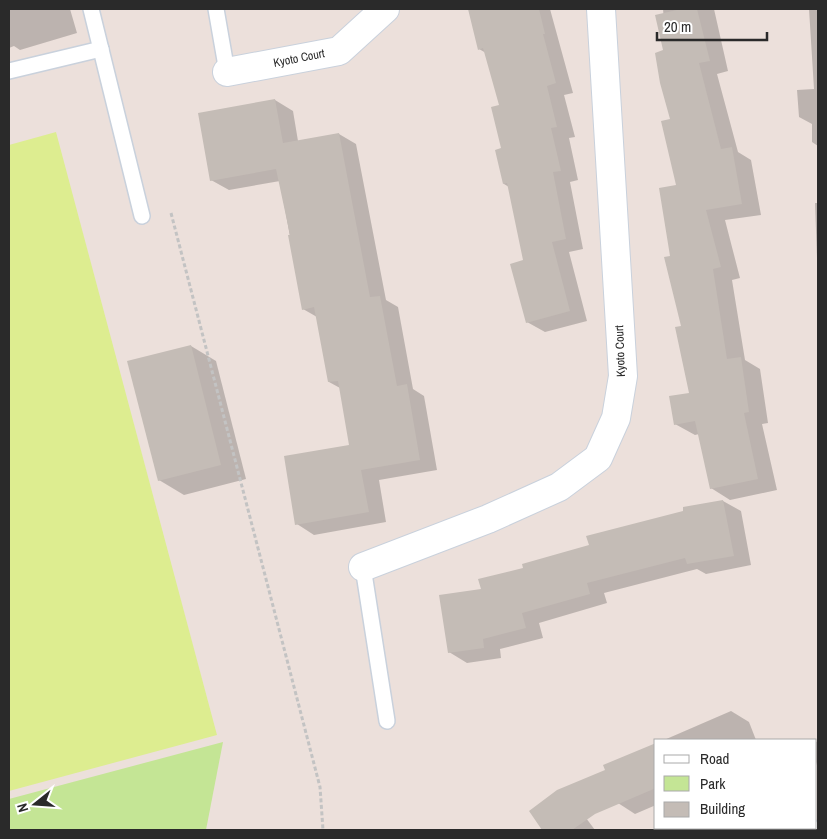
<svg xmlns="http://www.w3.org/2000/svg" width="827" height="839" font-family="'Archivo Narrow',sans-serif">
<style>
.green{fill:#c4e595}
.pitch{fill:#dded90}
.shadow{fill:#0003}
.building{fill:#c4bcb6}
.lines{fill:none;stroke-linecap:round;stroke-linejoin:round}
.service-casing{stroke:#c9d1dc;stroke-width:18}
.minor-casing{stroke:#c9d1dc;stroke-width:30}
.path{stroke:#c3c3c3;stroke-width:3;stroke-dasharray:4 2.5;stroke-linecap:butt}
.service{stroke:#fff;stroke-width:15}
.minor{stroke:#fff;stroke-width:28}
.labels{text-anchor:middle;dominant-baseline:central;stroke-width:4.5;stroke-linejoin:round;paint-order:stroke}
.street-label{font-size:12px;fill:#2a2a2a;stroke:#fff}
</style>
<rect width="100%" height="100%" fill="#ece0db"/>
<polygon class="green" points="223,742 206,830 9,830 9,799"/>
<polygon class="pitch" points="56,132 217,735 9,791 9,145"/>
<g class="shadow">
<polygon points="9,9 70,9 77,33 20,50 14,46 9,48"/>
<polygon points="469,9 550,9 573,93 564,95 575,137 569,138 578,180 570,182 583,249 569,252 587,321 545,332 527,322 524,261 509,187 504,184 500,106 486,53 479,49"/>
<polygon points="663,9 714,9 728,71 717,74 738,152 751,160 761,215 725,220 740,278 732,280 745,360 760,369 768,423 762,424 777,490 730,500 711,488 699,434 695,435 675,424 690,394 683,327 671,257 678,186"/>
<polygon points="809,9 818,9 818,146 812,142 812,124 799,117 797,90 814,89"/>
<polygon points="275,100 293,111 298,141 339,134 356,144 386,300 398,307 413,389 424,396 437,470 379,480 386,522 314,535 297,524 351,446 340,388 329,382 317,317 303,309 280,181 229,190 211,180"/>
<polygon points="815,203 818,203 818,258 817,258"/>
<polygon points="191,346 216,361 246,479 184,495 159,480"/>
<polygon points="723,501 741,511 751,565 706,574 697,569 604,593 607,603 539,623 543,638 500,649 501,658 467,663 449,652 482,590 525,569"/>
<polygon points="731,711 749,722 756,740 664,740"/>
<polygon points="818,741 818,769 816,762 816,742"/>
<polygon points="656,744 656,805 635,814 618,803"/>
<polygon points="574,802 595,830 544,830 531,811"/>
</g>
<g class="building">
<polygon points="468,9 539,9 545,34 543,34 556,83 547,86 557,127 551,128 561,171 553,172 566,239 552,242 570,311 526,323 510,264 523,260 507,183 503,184 495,150 501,148 491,107 499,105 483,48 478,50"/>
<polygon points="681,9 697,9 710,61 699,63 721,149 732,147 742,204 706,210 721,267 713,269 727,359 741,357 749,412 744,413 758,479 710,489 695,421 674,425 669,396 689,393 675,327 681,326 664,257 670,256 659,188 676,185 661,121 670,119 660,83 655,53 663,50 655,15"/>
<polygon points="275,99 283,143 339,133 370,297 380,296 397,386 407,384 420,460 361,470 369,512 295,525 284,456 349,445 338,381 328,382 314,307 302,310 288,235 290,235 276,169 210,181 198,113"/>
<polygon points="191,345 221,465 158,481 127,361"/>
<polygon points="723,500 734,556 687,564 685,558 587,583 590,594 522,613 526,628 483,639 484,648 448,653 439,595 481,589 478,579 523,568 522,564 589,545 586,536 683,511 683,507"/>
<polygon points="656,743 656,788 595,814 572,830 542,830 529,811 557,790 605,770 603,765"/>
</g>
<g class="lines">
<g class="service-casing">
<g id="service">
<polyline points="91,9 142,216"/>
<polyline points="216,9 227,72"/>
<polyline points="9,71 101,49"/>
<polyline points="363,567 387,721"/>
</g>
</g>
<g class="minor-casing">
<g id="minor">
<polyline points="227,72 339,51 385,9"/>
<polyline points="363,567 488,519 559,487 598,458 616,418 623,376 601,9"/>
<polyline points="799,830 804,828"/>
</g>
</g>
<polyline class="path" points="171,213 320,787 323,830"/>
<use href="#service" class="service"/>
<use href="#minor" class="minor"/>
</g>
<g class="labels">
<g class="street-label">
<text transform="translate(299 58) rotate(-11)">Kyoto Court</text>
<text transform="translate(620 351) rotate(-92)">Kyoto Court</text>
</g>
</g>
<rect width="827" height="839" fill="none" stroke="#2a2a2a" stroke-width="20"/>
<rect x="654" y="739" width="162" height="90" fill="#ffffff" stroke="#aaaaaa"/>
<rect x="664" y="755" width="25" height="8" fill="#ffffff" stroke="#aaaaaa"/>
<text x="700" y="764" font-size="15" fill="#2a2a2a">Road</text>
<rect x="664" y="776" width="25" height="15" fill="#c4e595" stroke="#aaaaaa"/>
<text x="700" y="789" font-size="15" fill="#2a2a2a">Park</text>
<rect x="664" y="802" width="25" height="15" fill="#c4bcb6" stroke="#aaaaaa"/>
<text x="700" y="814" font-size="15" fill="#2a2a2a">Building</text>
<g transform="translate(35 804) rotate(253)" stroke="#ffffff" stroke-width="4" paint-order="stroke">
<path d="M0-4L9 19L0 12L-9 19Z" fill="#2a2a2a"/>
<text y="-8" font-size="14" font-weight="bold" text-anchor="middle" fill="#2a2a2a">N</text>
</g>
<path d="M657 32v8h110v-8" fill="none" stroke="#2a2a2a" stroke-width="2.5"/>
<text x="664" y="32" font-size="15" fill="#2a2a2a" stroke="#ffffff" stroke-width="4" paint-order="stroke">20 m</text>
</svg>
